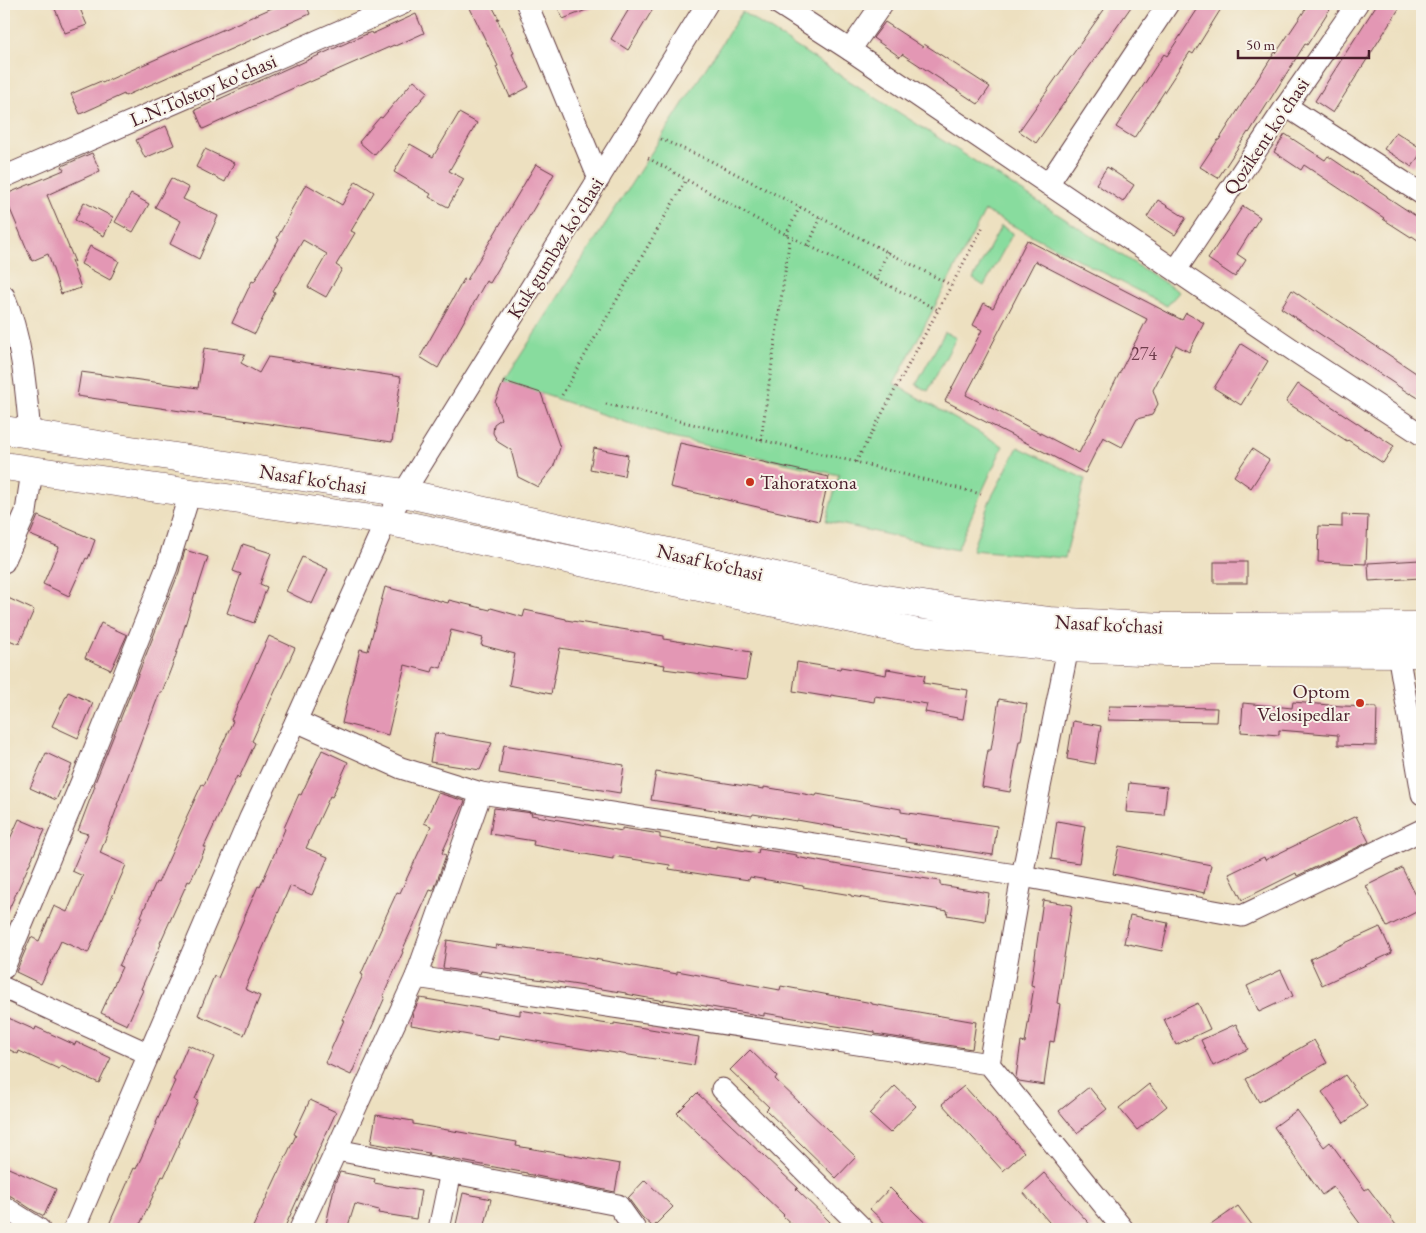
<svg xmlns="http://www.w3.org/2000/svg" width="1426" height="1233" font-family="'EB Garamond',serif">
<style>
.green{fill:#88dc9e;stroke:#697e64}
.building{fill:#e397b4;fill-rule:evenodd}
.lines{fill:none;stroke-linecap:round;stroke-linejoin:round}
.minor-casing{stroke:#623c41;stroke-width:23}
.major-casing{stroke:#623c41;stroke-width:29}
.path{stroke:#623c41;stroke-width:3;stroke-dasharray:1 4;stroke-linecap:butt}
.minor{stroke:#fff;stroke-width:21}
.major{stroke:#fff;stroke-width:28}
.poi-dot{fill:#c8321e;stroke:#f7f3e8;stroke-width:2}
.labels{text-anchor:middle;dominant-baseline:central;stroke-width:4;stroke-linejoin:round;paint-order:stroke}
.number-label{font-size:18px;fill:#703d4d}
.street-label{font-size:20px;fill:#4a1f2b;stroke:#f7f3e8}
.poi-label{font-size:20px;fill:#4a1f2b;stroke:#f7f3e8;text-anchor:start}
</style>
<rect width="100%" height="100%" fill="#f7f3e8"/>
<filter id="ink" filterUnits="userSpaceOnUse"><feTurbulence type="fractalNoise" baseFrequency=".02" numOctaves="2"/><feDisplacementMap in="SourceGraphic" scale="10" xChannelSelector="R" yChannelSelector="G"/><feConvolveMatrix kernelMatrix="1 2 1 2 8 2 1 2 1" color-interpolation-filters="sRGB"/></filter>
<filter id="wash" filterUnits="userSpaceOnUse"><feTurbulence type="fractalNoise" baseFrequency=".0096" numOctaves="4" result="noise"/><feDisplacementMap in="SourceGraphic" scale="20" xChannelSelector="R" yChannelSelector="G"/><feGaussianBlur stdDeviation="1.12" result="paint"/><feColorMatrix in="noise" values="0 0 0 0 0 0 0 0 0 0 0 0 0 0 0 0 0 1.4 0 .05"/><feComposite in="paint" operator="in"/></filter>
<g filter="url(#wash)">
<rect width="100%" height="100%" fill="#ede0c0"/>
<g class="green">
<polygon points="742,12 1179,292 1167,306 985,211 894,384 1003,446 981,494 957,550 826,521 839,475 672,438 504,381"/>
<polygon points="1001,226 1013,233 984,286 973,279"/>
<polygon points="945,332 956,338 928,391 916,385"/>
<polygon points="1018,447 1085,479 1065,558 972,550 990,500"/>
</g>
<g id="blocks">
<g class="building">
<polygon points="53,4 78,4 87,25 65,33"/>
<polygon points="281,4 306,4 310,14 125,96 124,94 80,114 71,94 101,81 102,83"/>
<polygon points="468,4 491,4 499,19 497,19 514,53 512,54 529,87 510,97 496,67 498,66"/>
<polygon points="556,4 599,4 599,5 563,19"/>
<polygon points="632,4 656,4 628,50 611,39"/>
<polygon points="1108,4 1133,4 1036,143 1019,131"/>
<polygon points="1201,4 1224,4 1193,54 1190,52 1134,138 1116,127 1164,54 1167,56"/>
<polygon points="1309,4 1333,4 1307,45 1305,44 1249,133 1248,132 1218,178 1200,167 1218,140 1219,140 1275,52 1276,53"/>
<polygon points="1377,4 1402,4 1333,113 1315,101"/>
<polygon points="416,14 424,33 395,46 394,45 310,82 309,81 203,129 195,110 297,64 297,65 371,32 372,34"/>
<polygon points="885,22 923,47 924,44 990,87 978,104 902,54 900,57 873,38"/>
<polygon points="414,80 428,92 374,155 359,142 380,117 382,118"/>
<polygon points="459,113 477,123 449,171 464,179 448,207 429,197 431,194 394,172 410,144 433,157"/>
<polygon points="166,126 174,145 145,158 136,140"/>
<polygon points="1396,132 1422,149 1422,151 1412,167 1384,149"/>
<polygon points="1285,134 1325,160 1328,156 1387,196 1387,197 1422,220 1422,243 1412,236 1411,237 1383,219 1384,218 1304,165 1301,170 1274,152"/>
<polygon points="205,149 234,163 225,182 196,167"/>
<polygon points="92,153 100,171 47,195 75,262 71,260 81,288 61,294 48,254 32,261 4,195 64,170 62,166"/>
<polygon points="536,164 554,174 490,283 486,281 438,368 420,357 464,279 467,280"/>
<polygon points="1107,167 1134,185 1123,202 1096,184"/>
<polygon points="171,178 189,188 183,199 218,216 199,259 170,244 181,221 155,207"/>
<polygon points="356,181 374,192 351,231 355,233 336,265 342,269 326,297 308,287 327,254 303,240 273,292 275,293 255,334 232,323 252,281 254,282 279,239 277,238 291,213 290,212 306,184 342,205"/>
<polygon points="131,194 149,204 133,232 115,222"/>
<polygon points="1158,200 1186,218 1175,235 1147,217"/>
<polygon points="84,202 113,217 104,236 75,220"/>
<polygon points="1243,206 1260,217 1237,254 1246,260 1235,277 1208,259"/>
<path d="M1027,240L1182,320L1186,313L1204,323L1189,352L1176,345L1153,390L1158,404L1152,415L1137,419L1122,447L1103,437L1085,473L945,401L982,330L973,325L984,303L993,308ZM1035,261L1147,319L1079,453L966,395Z"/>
<polygon points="90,246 119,261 110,280 81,264"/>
<polygon points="1292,290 1422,377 1422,400 1410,393 1410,394 1281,308"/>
<polygon points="1241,344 1268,361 1241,405 1214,388"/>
<polygon points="204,348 245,354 241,363 259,373 268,357 401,377 392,442 188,412 77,396 81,372 198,388"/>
<polygon points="504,381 541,393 560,448 553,468 538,487 518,477 511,450 498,442 493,433 494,424 501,419 495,402"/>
<polygon points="1298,384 1366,429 1366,428 1394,446 1383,463 1348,440 1347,441 1286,402"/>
<polygon points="680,443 829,477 819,521 670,487"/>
<polygon points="594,448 628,455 624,476 590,469"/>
<polygon points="1252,449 1269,460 1251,488 1234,476"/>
<polygon points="1342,515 1368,516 1366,564 1318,562 1319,526 1342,527"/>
<polygon points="38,516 95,540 88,559 86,558 69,596 43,584 59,547 30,535"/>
<polygon points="243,544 271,553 260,584 267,587 254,623 227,613 241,574 233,571"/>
<polygon points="185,550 208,557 196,594 195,593 175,658 162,692 160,692 117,805 118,805 100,853 126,865 88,953 61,941 41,984 16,972 31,937 39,941 54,906 67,912 83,876 72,871 88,834 78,831 95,786 94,785 179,572"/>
<polygon points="302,557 328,569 312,604 286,591"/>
<polygon points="1420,560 1421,578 1369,581 1368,563"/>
<rect x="1214" y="562" width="33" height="21"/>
<polygon points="385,587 448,603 449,600 490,610 491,608 523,617 525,610 566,619 566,620 664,636 664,639 713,647 713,646 751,652 746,680 664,669 665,665 560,648 551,694 509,685 515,654 481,645 483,638 451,630 441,668 434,666 432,672 405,665 388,735 342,723 360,649 368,651"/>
<polygon points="8,598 34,610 19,644 4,638 4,608"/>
<polygon points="101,623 127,635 111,670 85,658"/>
<polygon points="269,636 295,648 252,741 255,743 239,778 237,776 204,847 206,847 190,882 188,881 160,943 161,944 141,989 143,990 127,1025 101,1013 122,967 119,966 142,917 141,916 156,882 158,883 187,819 186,818 202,784 204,785 233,721 231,720"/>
<polygon points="797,662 840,669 841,667 886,675 887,669 925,675 923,683 968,690 963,719 925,712 927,704 875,696 874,702 831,695 830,697 793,691"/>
<polygon points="68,692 93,703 78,738 52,726"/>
<polygon points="999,699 1027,704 1021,741 1019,741 1010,792 982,787 988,750 991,750"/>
<polygon points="1293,702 1342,706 1377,707 1376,746 1338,745 1338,735 1279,730 1279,735 1241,732 1243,703 1292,708"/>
<polygon points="1109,706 1217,708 1216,722 1108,720"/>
<polygon points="1073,721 1101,726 1095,764 1067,759"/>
<polygon points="435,733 492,743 480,770 430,762"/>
<polygon points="504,745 624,765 620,793 499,773"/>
<polygon points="322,750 348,762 332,797 330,796 306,848 328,857 312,895 290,886 245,989 260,996 244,1035 198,1015 214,976 218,978 258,886 260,887 285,829 284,828 299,794 301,795"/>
<polygon points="46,753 72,765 56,800 30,788"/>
<polygon points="656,772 764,789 764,787 816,796 817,794 901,809 901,812 997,826 993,855 905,842 906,839 797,820 797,821 753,814 752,816 651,800"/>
<polygon points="1129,783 1167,787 1164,815 1126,812"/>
<polygon points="438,793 465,801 442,853 446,855 435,887 433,891 430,890 402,951 403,952 383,996 385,997 351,1075 325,1063 344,1020 342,1020 363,975 361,974 382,927 381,927 397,892 400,893 431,826 424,823"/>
<polygon points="494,808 532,813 531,815 622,831 622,828 660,834 660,838 716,848 716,846 758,853 759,849 797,855 796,857 845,866 940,881 940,885 989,893 985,921 947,915 948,911 851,896 851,895 803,887 803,886 750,877 749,880 708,874 707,875 669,869 670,865 613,856 613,859 533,845 534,841 490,834"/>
<polygon points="1356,816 1369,842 1297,876 1296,873 1242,900 1229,874 1264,857 1265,860"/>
<polygon points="19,819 45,830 4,920 4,852"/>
<polygon points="1057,821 1085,826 1079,863 1051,859"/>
<polygon points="1119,846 1211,865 1205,893 1113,874"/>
<polygon points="1402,868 1422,907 1422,909 1387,927 1366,886"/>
<polygon points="1043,900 1072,905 1057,1003 1060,1004 1054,1042 1050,1041 1044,1085 1019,1081 1016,1077 1021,1042 1025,1043 1034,986 1031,985"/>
<polygon points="1130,915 1168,923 1162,951 1124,943"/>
<polygon points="1380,927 1392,953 1322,985 1310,959"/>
<polygon points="447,940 496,948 496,945 589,958 677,974 677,971 780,990 781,986 872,1003 872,1004 976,1022 972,1049 875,1034 875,1032 830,1025 830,1024 764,1013 764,1016 664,999 664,1001 626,994 626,993 578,985 481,971 480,974 443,968"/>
<polygon points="1281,970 1293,996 1259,1012 1247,986"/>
<polygon points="420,998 520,1015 520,1010 614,1025 614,1023 699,1037 694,1065 597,1050 597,1051 499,1035 498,1040 411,1025 413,1013"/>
<polygon points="1198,1003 1210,1029 1176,1045 1164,1019"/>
<polygon points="4,1016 35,1030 36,1027 75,1045 76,1042 111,1058 99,1083 61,1066 59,1069 19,1051 18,1054 4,1047"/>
<polygon points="1236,1024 1248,1049 1213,1066 1201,1040"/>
<polygon points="1314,1040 1327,1063 1259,1102 1246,1079"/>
<polygon points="188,1045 214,1057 195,1099 198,1100 179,1142 180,1142 164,1177 162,1176 138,1229 107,1229 134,1168 136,1169 157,1123 156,1123 175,1081 173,1080"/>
<polygon points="750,1050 777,1076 775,1079 856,1157 836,1178 766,1110 769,1107 730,1070"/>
<polygon points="1345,1075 1367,1106 1344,1123 1322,1092"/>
<polygon points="1149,1084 1167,1106 1137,1130 1119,1108"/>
<polygon points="895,1086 916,1106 890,1133 869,1114"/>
<polygon points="964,1086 1024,1152 1003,1171 942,1104"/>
<polygon points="1089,1087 1107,1109 1077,1133 1059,1111"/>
<polygon points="697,1093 798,1188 796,1189 830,1222 823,1229 797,1229 783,1216 784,1215 677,1113"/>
<polygon points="310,1100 336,1112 316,1156 317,1156 284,1229 252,1229 296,1135 294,1134"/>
<polygon points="1297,1110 1324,1147 1330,1142 1365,1190 1368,1188 1399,1229 1364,1229 1333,1187 1322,1195 1274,1127"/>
<polygon points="376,1115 413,1121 413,1124 517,1142 516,1146 620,1164 615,1192 527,1174 527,1173 428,1155 429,1153 371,1143"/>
<polygon points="4,1166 56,1189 44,1216 34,1211 11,1196 4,1195"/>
<polygon points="340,1172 375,1179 374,1183 421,1191 416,1219 378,1213 379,1210 355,1204 347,1229 325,1229 335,1183"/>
<polygon points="1044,1173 1094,1229 1055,1229 1023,1192"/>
<polygon points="645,1180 673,1207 653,1227 642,1217 628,1198"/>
<polygon points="890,1188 917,1215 932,1229 891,1229 870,1209"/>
<polygon points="463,1193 491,1199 484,1229 455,1229"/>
<polygon points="1238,1206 1255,1229 1205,1229"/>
</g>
</g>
</g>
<g filter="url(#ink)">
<use href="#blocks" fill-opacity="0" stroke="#623c41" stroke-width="1"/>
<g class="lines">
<g class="minor-casing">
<g id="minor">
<polyline points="527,4 599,179"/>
<polyline points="779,4 850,50 1299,354 1422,435"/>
<polyline points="850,50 882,4"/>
<polyline points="1286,106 1422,194"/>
<polyline points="4,177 402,4"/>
<polyline points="1048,184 1168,4"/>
<polyline points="1176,270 1286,106 1357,4"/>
<path d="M4,296C22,337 26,389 30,434"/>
<polyline points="4,562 26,512 32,471"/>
<polyline points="1398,653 1422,794"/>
<polyline points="296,721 401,768 481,793 1022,876 1242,916 1422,830"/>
<polyline points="4,968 83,778 167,567 190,493"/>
<polyline points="416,977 989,1064 1123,1229"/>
<polyline points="4,988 149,1054"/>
<polyline points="989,1064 1022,876 1068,648"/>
<polyline points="722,1089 863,1229"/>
<polyline points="337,1150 618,1205 635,1229"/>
<polyline points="4,1207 39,1229"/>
<polyline points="74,1229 250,818 296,721 386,521 707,4"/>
<polyline points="300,1229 416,977 481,793"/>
<polyline points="439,1229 451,1172"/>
</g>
</g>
<g class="major-casing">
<g id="major">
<polyline points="4,430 404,493 861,595 948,609 1049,621 1164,627 1422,626"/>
<polyline points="4,466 386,521 918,633 1068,648 1165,652 1422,653"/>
</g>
</g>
<g class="path">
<polyline points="661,139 709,160 951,285"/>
<polyline points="648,158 767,225 938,310"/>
<polyline points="786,235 800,206"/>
<polyline points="808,246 821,217"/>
<polyline points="875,280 888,251"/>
<polyline points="562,395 686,180"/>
<polyline points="606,404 856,462 981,494"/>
<polyline points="761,440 790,237"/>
<polyline points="856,462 984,225"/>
</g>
<use href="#minor" class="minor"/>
<use href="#major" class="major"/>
</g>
</g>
<g class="poi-dot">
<circle cx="750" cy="482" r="5"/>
<circle cx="1360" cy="703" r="5"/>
</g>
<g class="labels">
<g class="number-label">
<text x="1144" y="353">274</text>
</g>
<g class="street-label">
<text transform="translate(203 90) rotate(-23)">L.N.Tolstoy ko'chasi</text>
<text transform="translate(1266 136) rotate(-56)">Qozikent ko'chasi</text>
<text transform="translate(555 248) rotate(-58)">Kuk gumbaz ko'chasi</text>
<text transform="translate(313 479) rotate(9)">Nasaf ko‘chasi</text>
<text transform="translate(710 562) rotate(13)">Nasaf ko‘chasi</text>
<text transform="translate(1109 624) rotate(3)">Nasaf ko‘chasi</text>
</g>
<g class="poi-label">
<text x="760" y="482">Tahoratxona</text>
<text x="1350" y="691" text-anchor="end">Optom<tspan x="1350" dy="23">Velosipedlar</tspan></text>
</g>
</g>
<rect width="1426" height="1233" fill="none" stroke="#f7f3e8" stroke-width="20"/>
<path d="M1238 50v8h131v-8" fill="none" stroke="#4a1f2b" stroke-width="2.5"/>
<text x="1246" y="50" font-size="15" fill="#4a1f2b" stroke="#f7f3e8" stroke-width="4" paint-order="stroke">50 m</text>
</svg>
